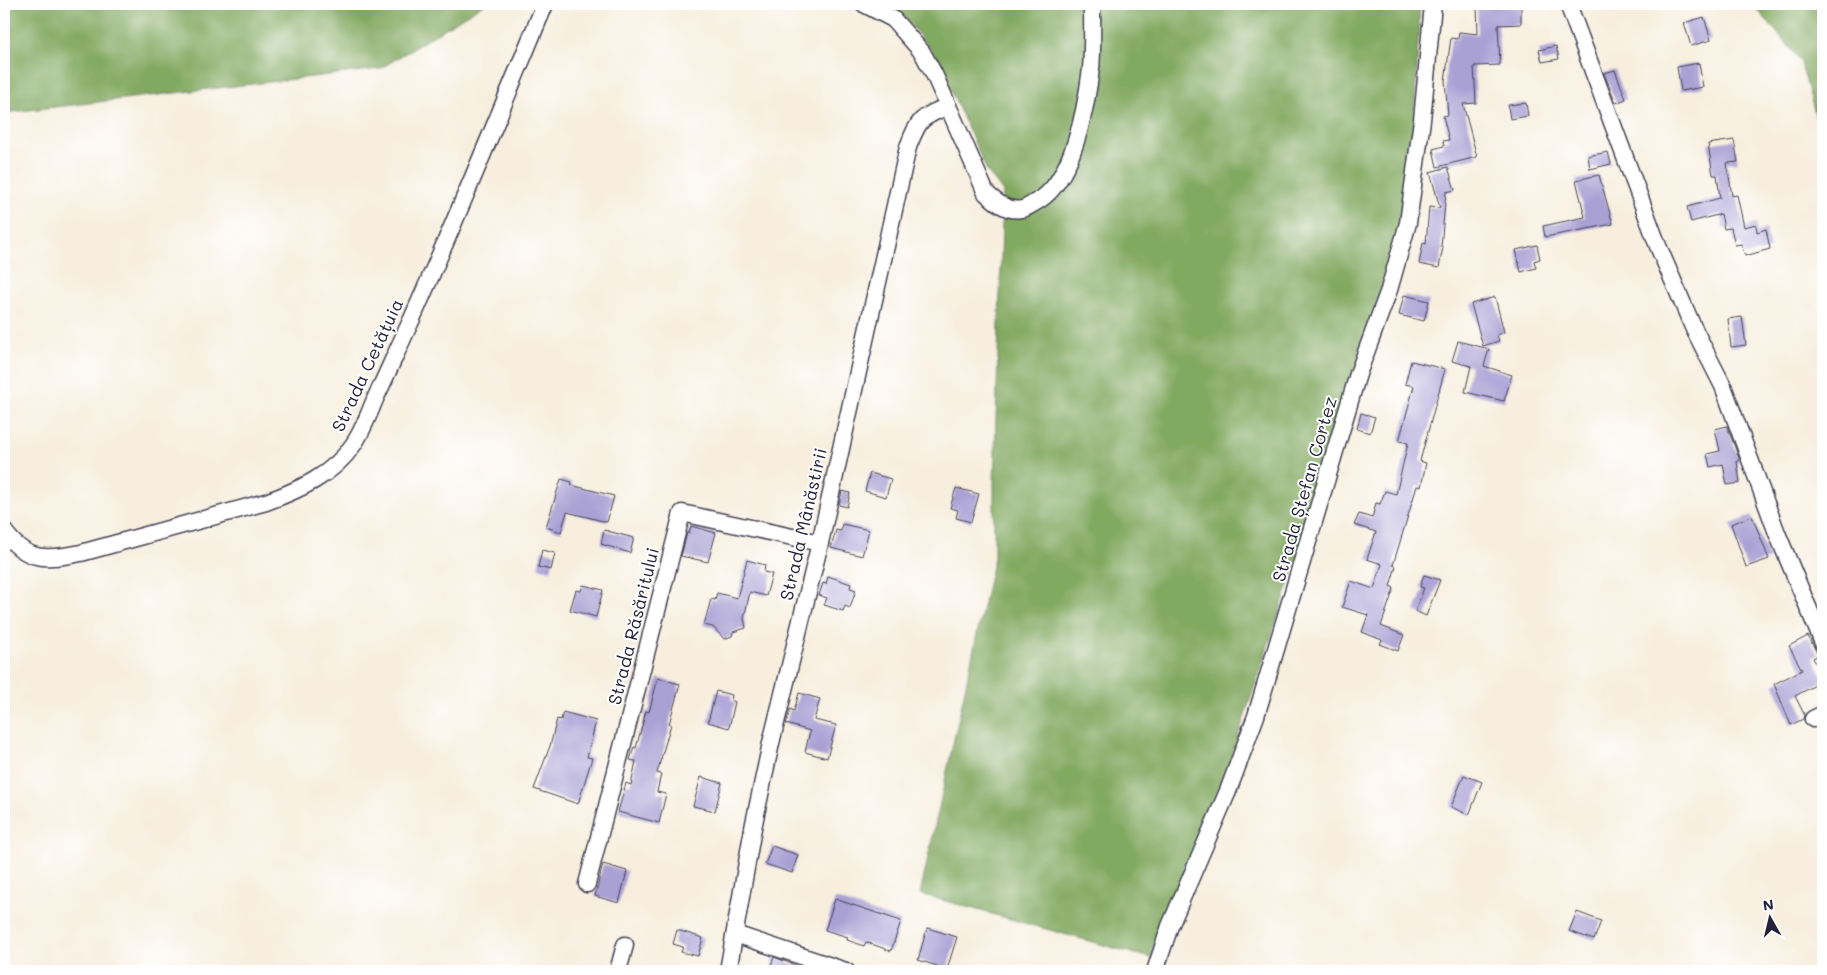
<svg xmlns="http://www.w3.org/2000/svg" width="1827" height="975" font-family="Mali,sans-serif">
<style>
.forest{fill:#82a960;stroke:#52664e}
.building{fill:#a9a0d4}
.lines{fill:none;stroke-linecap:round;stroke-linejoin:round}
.minor-casing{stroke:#424153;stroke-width:19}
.minor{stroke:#fff;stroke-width:16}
.labels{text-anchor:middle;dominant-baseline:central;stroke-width:4;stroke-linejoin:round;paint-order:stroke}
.street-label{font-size:18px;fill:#22223b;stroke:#fff}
</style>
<rect width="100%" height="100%" fill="#fff"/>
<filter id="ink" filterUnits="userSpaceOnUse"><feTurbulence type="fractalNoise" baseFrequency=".02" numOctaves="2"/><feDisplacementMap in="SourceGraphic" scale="10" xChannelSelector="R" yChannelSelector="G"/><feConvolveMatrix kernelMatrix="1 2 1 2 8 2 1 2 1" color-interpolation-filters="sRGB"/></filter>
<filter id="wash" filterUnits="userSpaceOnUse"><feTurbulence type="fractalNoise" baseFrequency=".0096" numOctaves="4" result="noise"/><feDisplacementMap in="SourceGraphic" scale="20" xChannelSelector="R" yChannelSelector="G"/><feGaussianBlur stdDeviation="1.12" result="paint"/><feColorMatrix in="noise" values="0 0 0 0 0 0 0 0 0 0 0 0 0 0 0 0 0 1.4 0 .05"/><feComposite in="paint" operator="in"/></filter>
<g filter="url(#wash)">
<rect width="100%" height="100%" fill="#f7eedd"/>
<g class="forest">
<polygon points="4,4 484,4 380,69 4,113"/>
<polygon points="881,4 1420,4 1409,225 1216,802 1157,960 920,894 994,557 994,484 1003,192 987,171 935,55 902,14"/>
<polygon points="1753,4 1823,4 1823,142 1800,60"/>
</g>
<g id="blocks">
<g class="building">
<polygon points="1484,4 1521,4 1521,24 1498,25 1500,65 1474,66 1476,103 1463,104 1477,157 1437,167 1433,149 1444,146 1443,141 1449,140 1443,116 1448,115 1445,81 1451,38 1458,39 1459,32 1478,34 1477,6 1484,6"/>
<polygon points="1704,17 1711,40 1691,46 1684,23"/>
<polygon points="1556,46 1559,59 1542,62 1539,50"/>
<polygon points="1699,63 1703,87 1681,91 1677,67"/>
<polygon points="1615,70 1626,99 1616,103 1604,73"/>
<polygon points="1526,103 1528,116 1510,119 1508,105"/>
<polygon points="1734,140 1738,162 1727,163 1732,196 1737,195 1744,227 1756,224 1757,232 1766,229 1770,249 1745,256 1741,244 1735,245 1731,228 1724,229 1721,214 1691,222 1687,207 1720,198 1717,175 1713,175 1708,144"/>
<polygon points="1608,152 1611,164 1590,169 1588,156"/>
<polygon points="1448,167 1455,190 1446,192 1441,247 1443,247 1439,268 1419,264 1423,243 1426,244 1429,207 1440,208 1430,172"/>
<polygon points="1599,175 1613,224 1545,237 1543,226 1585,217 1576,180"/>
<polygon points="1537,245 1540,259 1534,261 1536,268 1521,272 1516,250"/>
<polygon points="1404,295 1429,301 1424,321 1399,315"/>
<polygon points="1495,297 1504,332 1497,335 1499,341 1483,346 1471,304"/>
<polygon points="1742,317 1746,345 1731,347 1728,319"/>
<polygon points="1458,341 1489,349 1484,366 1512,375 1504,401 1465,392 1471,366 1452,361"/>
<polygon points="1411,361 1445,369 1420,461 1426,463 1421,487 1417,486 1393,565 1396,566 1390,586 1394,588 1381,626 1404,635 1398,651 1380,644 1382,640 1362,632 1368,615 1342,607 1351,581 1374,589 1382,564 1367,559 1376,532 1354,525 1359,514 1372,518 1376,503 1380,504 1385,491 1396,494 1408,443 1399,441 1414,386 1405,384"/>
<polygon points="1361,413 1375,417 1370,433 1357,429"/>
<polygon points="1727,426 1739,458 1739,461 1737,461 1740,483 1727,485 1723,464 1710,467 1707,454 1720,451 1715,429"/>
<polygon points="870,473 891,479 886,497 865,491"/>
<polygon points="561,479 572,482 571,485 614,496 607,522 567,512 561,532 546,527"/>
<polygon points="956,488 979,494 971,522 956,518 958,510 950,508"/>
<polygon points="842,491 850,493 847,507 839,505"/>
<polygon points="1752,516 1769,559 1746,567 1731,524"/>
<polygon points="842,524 869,530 862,556 831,548 836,530 841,531"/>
<polygon points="691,526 716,533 708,562 681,556 687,533 689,533"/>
<polygon points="604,530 634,538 630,553 601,544"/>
<polygon points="542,550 555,553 551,570 538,567"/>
<polygon points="747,560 765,565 764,572 772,574 766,596 750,592 744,618 746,628 733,632 732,636 724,639 713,627 704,625 711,599 715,600 717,593 737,598"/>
<polygon points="1424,575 1440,580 1426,616 1415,611 1424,588 1420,587"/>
<polygon points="828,576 851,584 850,588 856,590 850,608 845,606 843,611 824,605 827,598 819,595 823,583 826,584"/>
<polygon points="583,585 603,590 596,617 570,610 576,590 581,591"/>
<polygon points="1808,636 1818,655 1813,658 1823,677 1823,681 1795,696 1804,714 1803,719 1791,725 1774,684 1802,670 1789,646"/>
<polygon points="658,678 680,684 669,724 671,724 657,773 661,774 657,792 666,794 659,823 618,812 626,783 631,785 636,761 630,760 634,747 636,748 646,711 649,712"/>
<polygon points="716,691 732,695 731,700 735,702 729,728 708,722"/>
<polygon points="799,693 820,699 814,720 836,725 827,758 805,752 810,731 786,724 790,709 794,711"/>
<polygon points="563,712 596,721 587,757 592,758 578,804 534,789 550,746 557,719 561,720"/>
<polygon points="1464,775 1482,782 1469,815 1451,807"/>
<polygon points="701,777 722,783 715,811 693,806"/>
<polygon points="772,846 798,855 792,873 765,864"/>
<polygon points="603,864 627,871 619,903 595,896"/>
<polygon points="835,899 901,921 891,951 866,942 864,946 847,940 848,937 825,930"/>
<polygon points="1577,912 1601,921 1594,940 1569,931"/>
<polygon points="927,928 957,937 947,969 918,960"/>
<polygon points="677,930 703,938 698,956 681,952 683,947 673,944"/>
<polygon points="774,957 807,970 807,971 769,971"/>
</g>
</g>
</g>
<g filter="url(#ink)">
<use href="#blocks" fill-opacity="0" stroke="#424153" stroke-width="1"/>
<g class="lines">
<g class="minor-casing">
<g id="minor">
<path d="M864,4L893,19L922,52L934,74L986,193C996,202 1007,212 1022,209C1027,208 1032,204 1036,202C1073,183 1086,107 1091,69C1093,47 1092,25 1092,4"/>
<polyline points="1568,4 1658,246 1693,327 1723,386 1777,533 1823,643"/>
<path d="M4,531C26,562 46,560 81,553L266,502C299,490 333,475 353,445C363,431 369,413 376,397C388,372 399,346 411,321C458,216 501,110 545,4"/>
<polyline points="1813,719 1823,714"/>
<polyline points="587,884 682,513 820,543"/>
<polyline points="735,934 846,971"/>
<polyline points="618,971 625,945"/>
<path d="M728,971L753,828L771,743L820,543L908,147C919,119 920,118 948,106"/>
<polyline points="1155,971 1170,926 1228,791 1256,716 1358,374 1389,290 1408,223 1422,120 1433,4"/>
</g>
</g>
<use href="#minor" class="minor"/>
</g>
</g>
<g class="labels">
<g class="street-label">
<text transform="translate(367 365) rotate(-65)">Strada Cetățuia</text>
<text transform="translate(1304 489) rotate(-74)">Strada Ștefan Cortez</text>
<text transform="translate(803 524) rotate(-77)">Strada Mânăstirii</text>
<text transform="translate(633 626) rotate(-76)">Strada Răsăritului</text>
</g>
</g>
<rect width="1827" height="975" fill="none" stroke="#fff" stroke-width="20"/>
<g transform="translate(1770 918) rotate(352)" stroke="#ffffff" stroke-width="4" paint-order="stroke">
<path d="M0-4L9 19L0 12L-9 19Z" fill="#22223b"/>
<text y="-8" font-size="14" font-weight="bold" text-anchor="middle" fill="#22223b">N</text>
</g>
</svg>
